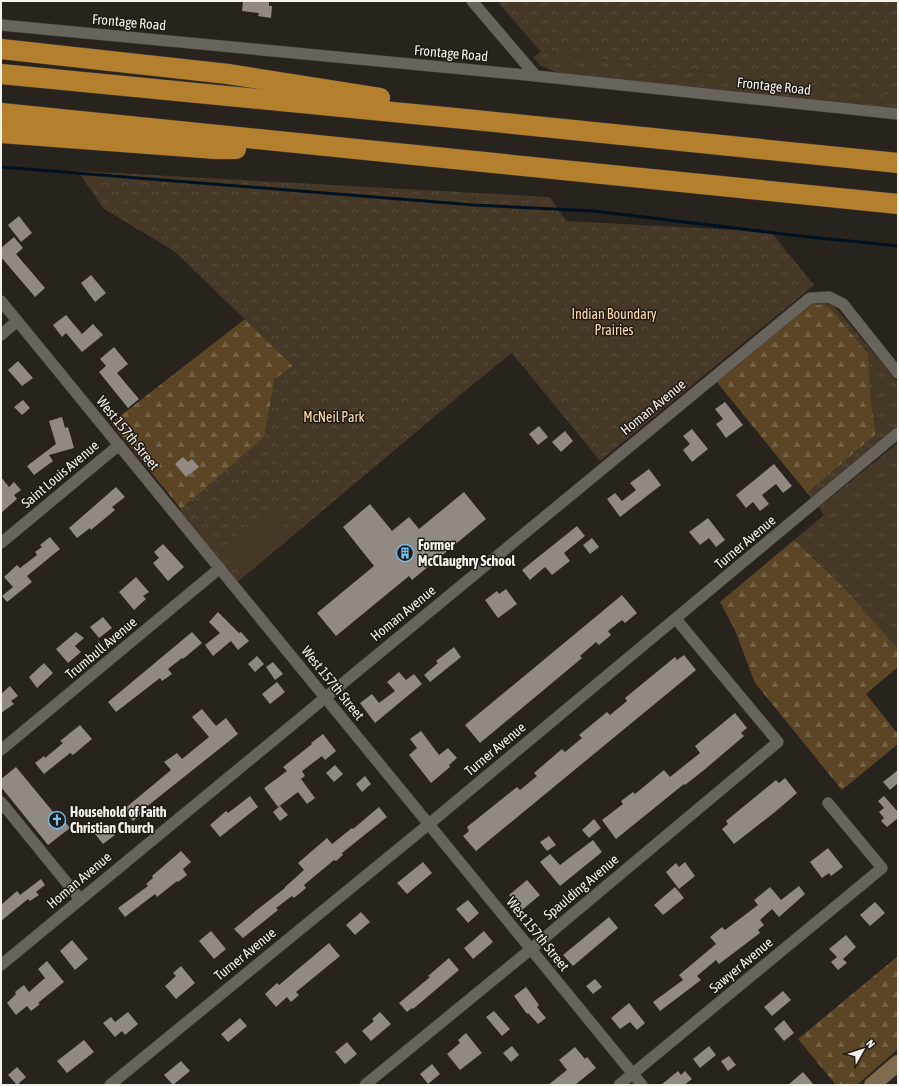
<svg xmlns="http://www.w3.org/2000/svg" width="899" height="1086" font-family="'Asap Condensed',sans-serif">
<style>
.grass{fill:url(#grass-tufts)}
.forest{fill:url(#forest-firs)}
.park{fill:url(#park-crowns)}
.pitch{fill:#453826}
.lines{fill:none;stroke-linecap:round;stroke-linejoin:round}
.stream{stroke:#001221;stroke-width:3}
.building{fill:#908a82}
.minor-casing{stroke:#433f3a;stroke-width:12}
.secondary-casing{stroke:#433f3a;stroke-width:17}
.motorway-casing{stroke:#433f3a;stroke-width:21}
.minor{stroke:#68635b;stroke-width:11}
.secondary{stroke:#7f6c4e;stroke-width:16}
.motorway{stroke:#b4802e;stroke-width:20}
.labels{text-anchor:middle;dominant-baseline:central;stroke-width:3;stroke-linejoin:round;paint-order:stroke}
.street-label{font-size:14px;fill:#f5f2ed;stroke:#1f1a14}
.park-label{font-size:14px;fill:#fcdbaf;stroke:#1f1a14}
.poi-label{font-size:14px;font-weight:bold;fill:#f5f2ed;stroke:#1f1a14;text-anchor:start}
</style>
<defs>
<pattern id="grass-tufts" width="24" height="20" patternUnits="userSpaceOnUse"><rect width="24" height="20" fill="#453826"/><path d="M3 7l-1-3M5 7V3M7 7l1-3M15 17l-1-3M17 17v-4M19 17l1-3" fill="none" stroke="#574c3b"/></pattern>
<pattern id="forest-firs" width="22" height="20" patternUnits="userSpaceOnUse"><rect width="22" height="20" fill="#5b4525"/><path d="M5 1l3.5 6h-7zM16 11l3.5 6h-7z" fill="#736045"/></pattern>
<pattern id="park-crowns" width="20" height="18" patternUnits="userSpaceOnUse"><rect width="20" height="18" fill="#453826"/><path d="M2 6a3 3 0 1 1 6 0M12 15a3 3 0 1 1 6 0" fill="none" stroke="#574c3b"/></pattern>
</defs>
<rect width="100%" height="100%" fill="#28231d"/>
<g class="grass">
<polygon points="541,52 898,96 898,108 558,73 541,66 533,57"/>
<polygon points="821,300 835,307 898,382 898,426 812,499 807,493 876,434 870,396 810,303"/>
<polygon points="898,443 898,649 846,590 794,540 824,515 819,507"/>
</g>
<g class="forest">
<polygon points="810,303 829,307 868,354 870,396 876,434 807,493 716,381"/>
<polygon points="245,319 293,366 275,379 264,438 181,509 111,423"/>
<polygon points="794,540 846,590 898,649 898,667 866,694 898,734 898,744 842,790 755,683 735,630 720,602"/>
<polygon points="898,956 898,1049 857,1085 836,1085 798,1039"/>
</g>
<g class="park">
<polygon points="497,1 898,1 898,96 541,52"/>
<polygon points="78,171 550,197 566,221 771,232 814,285 600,461 512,353 471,386 234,585 175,514 264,438 275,379 293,366 174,251 104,209"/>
</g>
<polygon class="pitch" points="270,509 291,533 244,571 224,547"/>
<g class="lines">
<polyline class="stream" points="1,167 474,205 594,211 800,236 898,246"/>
</g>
<g class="building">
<polygon points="243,1 269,1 269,6 272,6 271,18 258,16 259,13 242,11"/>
<polygon points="19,216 32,233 21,242 8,225"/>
<polygon points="14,237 23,248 16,254 45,288 35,297 1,257 1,248"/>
<polygon points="91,275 106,293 95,302 81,283"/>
<polygon points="66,315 82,334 93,324 103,335 82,352 66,333 62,337 53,325"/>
<polygon points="114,347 128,364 117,373 139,399 128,408 99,372 106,366 100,359"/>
<polygon points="18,361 33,378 22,386 8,370"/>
<polygon points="23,400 30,408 22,415 14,407"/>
<polygon points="725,402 743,425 726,438 716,424 723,419 715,409"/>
<polygon points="62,417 65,428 68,427 74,448 49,455 53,461 34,475 27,466 56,444 49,421"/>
<polygon points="539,426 548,437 538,445 529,434"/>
<polygon points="692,429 708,449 692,462 683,450 690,444 683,436"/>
<polygon points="565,431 573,441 561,452 552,442"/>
<polygon points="183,457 188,462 192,459 199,467 186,477 175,464"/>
<polygon points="774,464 792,486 783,493 776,484 762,495 769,504 760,511 753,502 746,508 736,495"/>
<polygon points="649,469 661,485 620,517 607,499 615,493 622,501 636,490 630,483"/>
<polygon points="1,477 9,487 14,482 21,490 14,495 17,499 1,513"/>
<polygon points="116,487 125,497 112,507 115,510 91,530 90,528 77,538 69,528"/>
<polygon points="464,492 486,519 412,580 409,576 336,636 317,613 374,566 343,527 370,504 392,531 409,517 419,529"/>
<polygon points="708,518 725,540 716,547 709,538 700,545 689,532"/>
<polygon points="577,526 585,536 564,553 570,561 552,575 545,567 530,580 522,570"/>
<polygon points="50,537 60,549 27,576 32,582 7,602 2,596 13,587 4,577 17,565 20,568 37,555 35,552 42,547 40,545"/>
<polygon points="592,538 599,547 590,554 583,545"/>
<polygon points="163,544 184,567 168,581 153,563 159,558 154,552"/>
<polygon points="136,577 149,592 143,596 146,599 134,610 119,592"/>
<polygon points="506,589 517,604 498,618 485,600 497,591 499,594"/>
<polygon points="622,595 637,613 625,623 622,620 608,631 611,635 599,645 596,642 580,656 582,658 480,743 465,725"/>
<polygon points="218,612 239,633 241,632 249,641 238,650 231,641 213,656 205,645 220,633 209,622"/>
<polygon points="103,617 112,628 99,638 90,627"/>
<polygon points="76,632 84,638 75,646 81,652 68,663 56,649"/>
<polygon points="192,632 202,643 183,659 182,658 168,669 172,674 162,681 160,678 116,712 108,702"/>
<polygon points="454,647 461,657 430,682 424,675 438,663 436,661"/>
<polygon points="684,655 696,670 476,851 463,836 469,831 467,827 517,787 520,790 537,776 534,773 562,749 565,752 582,738 579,735 607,712 610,715 627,701 625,698 675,657 677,660"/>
<polygon points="257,656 264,664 255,672 248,664"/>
<polygon points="273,662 283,674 275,680 266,667"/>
<polygon points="44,663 53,673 37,688 29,677"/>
<polygon points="399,672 406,680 414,674 422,684 375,723 360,703 372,694 379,703 395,691 387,682"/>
<polygon points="277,682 285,692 270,704 262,694"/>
<polygon points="10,686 18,696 11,701 14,704 1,713 1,694"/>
<polygon points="202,709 216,726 226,718 238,734 145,808 146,810 133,821 123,810 171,770 164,762 177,753 182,759 209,737 192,717"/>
<polygon points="735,713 747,728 741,733 744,736 704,770 685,785 684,784 616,839 602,820 623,804 621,801 633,792 635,794 664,770 670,777 700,753 695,746"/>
<polygon points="80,725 92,739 73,755 70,753 44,774 35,763 44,756 45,758 63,743 60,741"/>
<polygon points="421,731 439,755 448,748 457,758 449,765 450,767 431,783 409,755 417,748 410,739"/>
<polygon points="323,734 336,751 325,760 322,756 302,771 305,776 301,779 315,798 307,804 298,792 278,807 264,788 287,771 283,767 312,744 311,743"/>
<polygon points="335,765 343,774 334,782 326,773"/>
<polygon points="16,767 59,819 61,817 70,828 48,845 1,787 1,779"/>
<polygon points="898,770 898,783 890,790 883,782"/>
<polygon points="365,776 371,784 362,792 356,784"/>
<polygon points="785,778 797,793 775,812 734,844 722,829 728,824 726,821 776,780 779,783"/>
<polygon points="250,796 258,807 220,837 210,825 226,811 228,813"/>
<polygon points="884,796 898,812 898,818 887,827 881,821 884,818 879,812 884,808 878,801"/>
<polygon points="280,806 288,815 280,821 273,812"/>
<polygon points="379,807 387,817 342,853 343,855 336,861 334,860 304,885 306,888 294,898 292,896 276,908 278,910 243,938 234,929 258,909 285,888 285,887 304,870 298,863 327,838 332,844 352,828 353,829"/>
<polygon points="594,819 601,828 589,838 582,830"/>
<polygon points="107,825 115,835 103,844 95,834"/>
<polygon points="549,836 556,845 547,851 540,842"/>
<polygon points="593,840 602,852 560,886 540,862 550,854 560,865"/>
<polygon points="828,848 843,867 831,876 829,873 822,878 810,862"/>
<polygon points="181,851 191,862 183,869 187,875 178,882 177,881 157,897 155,894 125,917 118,908 148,886 146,884 153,878 152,876"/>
<polygon points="423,862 432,873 407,894 397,883"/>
<polygon points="685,862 695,876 679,889 666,872 676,863 679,867"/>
<polygon points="41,879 45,885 36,892 39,895 30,901 28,899 1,921 1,905 17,891 20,895"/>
<polygon points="527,880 540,895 522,910 509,895"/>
<polygon points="799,886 805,894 779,917 772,909 760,920 764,925 758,930 760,933 719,964 716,960 697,976 701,980 660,1011 653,1002 683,980 679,975 716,944 710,937 722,927 725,930 758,905 754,900 770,887 781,900"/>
<polygon points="675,887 684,898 663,915 654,905"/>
<polygon points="468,900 479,913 468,923 456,909"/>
<polygon points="875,902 885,913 870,926 860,915"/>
<polygon points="361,912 370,922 355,935 346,925"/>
<polygon points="609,917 618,928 573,966 563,955"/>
<polygon points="211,931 226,949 214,959 199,941"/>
<polygon points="484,931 493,942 473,959 464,948"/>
<polygon points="846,935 856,947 843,959 847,963 838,970 831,962 837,957 829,949"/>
<polygon points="72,940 88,959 75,970 60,951"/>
<polygon points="329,943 340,956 296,992 299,995 291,1002 287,997 276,1007 265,994 277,983 279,985"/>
<polygon points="449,958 459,970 413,1009 412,1008 407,1012 399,1003 430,977 428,976"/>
<polygon points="47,961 64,982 38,1003 40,1004 31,1011 27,1006 16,1015 7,1003 16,994 15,992 24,985 29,992 45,978 38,969"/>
<polygon points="181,966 195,983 176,999 165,986 176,976 173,973"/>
<polygon points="595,979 602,987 593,994 586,986"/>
<polygon points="526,987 539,1005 537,1007 546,1018 538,1024 528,1013 527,1014 514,996"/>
<polygon points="783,991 791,1000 772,1016 764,1007"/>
<polygon points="629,1003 645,1023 637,1030 630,1022 620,1029 611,1018"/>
<polygon points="494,1011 510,1029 502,1036 486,1017"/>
<polygon points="128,1012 138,1024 125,1035 122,1031 115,1037 103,1023 111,1017 115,1022"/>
<polygon points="380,1012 391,1024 371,1041 362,1031 374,1021 372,1019"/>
<polygon points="240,1018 247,1026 228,1042 221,1034"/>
<polygon points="784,1020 794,1033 784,1041 774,1029"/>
<polygon points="466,1033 482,1053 460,1070 447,1054 460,1043 458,1040"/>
<polygon points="84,1040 94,1052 67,1073 57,1061"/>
<polygon points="347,1042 357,1054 345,1064 335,1052"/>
<polygon points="512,1046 519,1055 511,1062 503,1053"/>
<polygon points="709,1046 716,1055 700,1068 693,1059"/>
<polygon points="575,1047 585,1059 587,1057 596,1068 575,1085 548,1085 567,1070 559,1060"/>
<polygon points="729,1056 736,1065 728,1071 721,1061"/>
<polygon points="181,1061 190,1071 173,1085 164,1075"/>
<polygon points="432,1064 440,1074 428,1084 420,1074"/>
<polygon points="17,1067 26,1077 17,1085 8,1075"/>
<polygon points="678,1071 681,1075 685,1071 692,1079 684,1085 661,1085"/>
<polygon points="803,1072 814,1085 788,1085"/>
</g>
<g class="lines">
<g class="minor-casing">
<g id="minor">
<polyline points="472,1 536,76"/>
<polyline points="1,25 536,76 898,114"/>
<polyline points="1,301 642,1085"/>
<polyline points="1,335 17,321"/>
<polyline points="1,543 119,445"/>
<polyline points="1,750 220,568"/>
<polyline points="1,802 80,899"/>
<polyline points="1,965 810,298 829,297 843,304 898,373"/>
<polyline points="110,1085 429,824 898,433"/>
<polyline points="365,1085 531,949 778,742 676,619"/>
<polyline points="619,1085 882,868 828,803"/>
</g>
</g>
<g class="secondary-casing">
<polyline id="secondary" points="872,1085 898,1063"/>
</g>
<g class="motorway-casing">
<g id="motorway">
<polyline points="1,49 228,74 380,98"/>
<polyline points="1,74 465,119 898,163"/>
<polyline points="1,113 898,204"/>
<polyline points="1,133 216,149 236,149"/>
</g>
</g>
<use href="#minor" class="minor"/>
<use href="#secondary" class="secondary"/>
<use href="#motorway" class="motorway"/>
</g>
<defs>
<g id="building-ring" transform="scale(0.9)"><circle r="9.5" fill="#1f1a14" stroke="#73c1f6" stroke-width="1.5"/><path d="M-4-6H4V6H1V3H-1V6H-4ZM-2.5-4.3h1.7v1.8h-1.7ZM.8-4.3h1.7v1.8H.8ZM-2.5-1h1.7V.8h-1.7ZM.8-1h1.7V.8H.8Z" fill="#73c1f6"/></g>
<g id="church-ring" transform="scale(0.9)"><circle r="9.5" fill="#1f1a14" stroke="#73c1f6" stroke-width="1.5"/><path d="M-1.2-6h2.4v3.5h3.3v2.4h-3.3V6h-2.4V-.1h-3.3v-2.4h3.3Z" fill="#73c1f6"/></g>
</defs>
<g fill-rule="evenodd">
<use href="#building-ring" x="405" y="553"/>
<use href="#church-ring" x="57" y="820"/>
</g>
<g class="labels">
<g class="street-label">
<text transform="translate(129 22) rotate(5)">Frontage Road</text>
<text transform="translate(451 53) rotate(5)">Frontage Road</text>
<text transform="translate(774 86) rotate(6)">Frontage Road</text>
<text transform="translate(653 407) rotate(-39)">Homan Avenue</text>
<text transform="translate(128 433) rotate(51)">West 157th Street</text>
<text transform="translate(60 474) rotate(-40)">Saint Louis Avenue</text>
<text transform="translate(745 542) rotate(-40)">Turner Avenue</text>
<text transform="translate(403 613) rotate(-39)">Homan Avenue</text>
<text transform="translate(101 648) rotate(-40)">Trumbull Avenue</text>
<text transform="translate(333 683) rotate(51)">West 157th Street</text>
<text transform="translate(495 749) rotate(-40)">Turner Avenue</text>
<text transform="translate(79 880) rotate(-40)">Homan Avenue</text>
<text transform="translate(581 887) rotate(-40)">Spaulding Avenue</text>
<text transform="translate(538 934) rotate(51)">West 157th Street</text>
<text transform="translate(245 954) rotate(-39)">Turner Avenue</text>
<text transform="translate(741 965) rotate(-40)">Sawyer Avenue</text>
</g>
<g class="park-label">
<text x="614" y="314">Indian Boundary<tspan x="614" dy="16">Prairies</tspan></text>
<text x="334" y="417">McNeil Park</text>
</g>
<g class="poi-label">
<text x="418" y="545">Former<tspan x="418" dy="16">McClaughry School</tspan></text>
<text x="70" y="812">Household of Faith<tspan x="70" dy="16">Christian Church</tspan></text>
</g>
</g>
<rect width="899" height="1086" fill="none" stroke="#f5f2ed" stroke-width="4"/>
<g transform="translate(863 1050) rotate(51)" stroke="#1f1a14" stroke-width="3" paint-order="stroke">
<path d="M0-3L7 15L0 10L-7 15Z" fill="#f5f2ed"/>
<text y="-6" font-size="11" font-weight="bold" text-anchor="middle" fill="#f5f2ed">N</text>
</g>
</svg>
